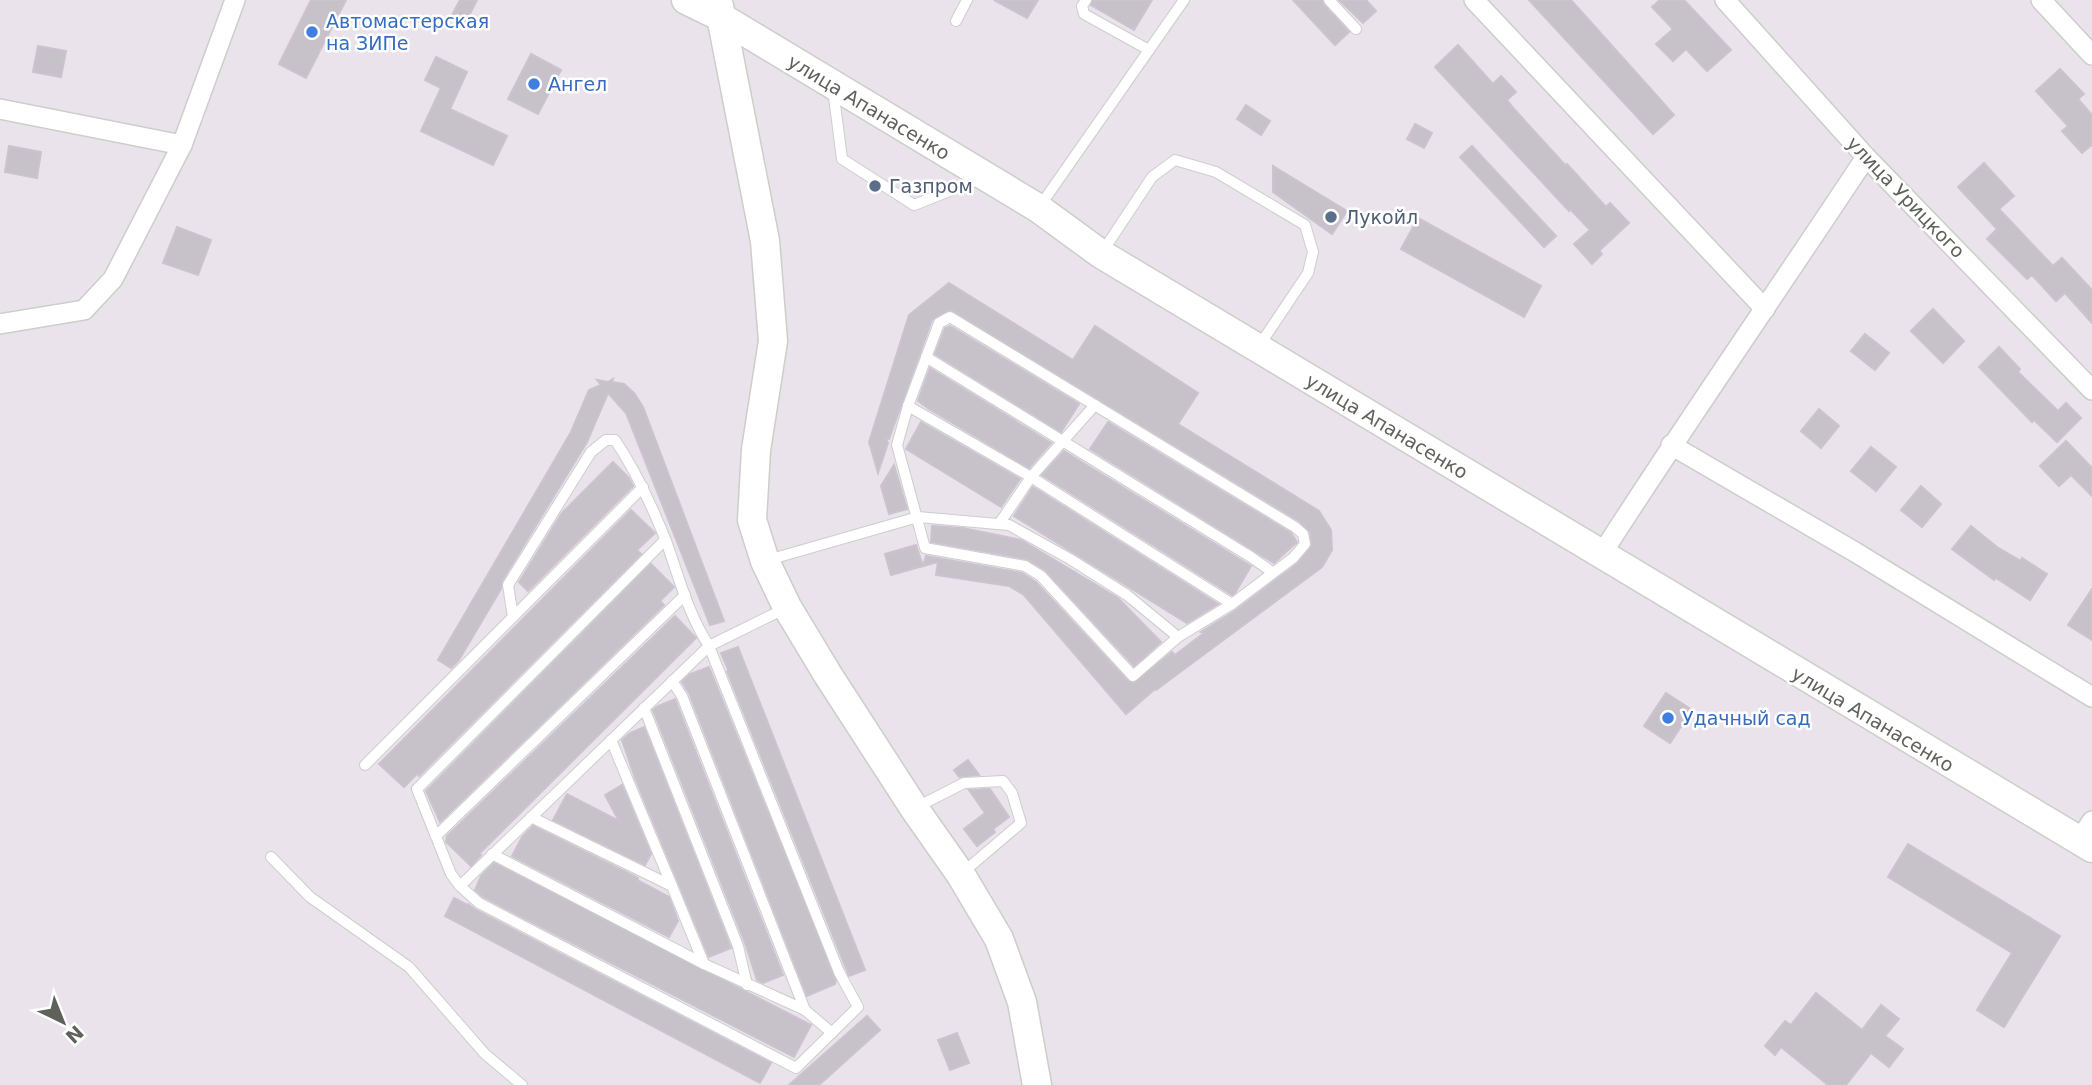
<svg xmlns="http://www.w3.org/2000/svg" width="2092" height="1085" font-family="'DejaVu Sans',sans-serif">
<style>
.building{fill:#c7c1c9;stroke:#ccc2d0;stroke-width:2}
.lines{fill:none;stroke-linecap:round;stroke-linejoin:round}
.lane-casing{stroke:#cbcfc9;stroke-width:12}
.street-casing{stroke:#cbcfc9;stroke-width:22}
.secondary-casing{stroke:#cbcfc8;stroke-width:31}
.lane{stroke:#fff;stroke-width:10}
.street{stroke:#fff;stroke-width:19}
.secondary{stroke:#fff;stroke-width:28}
.shop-dot{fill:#3f7fe0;stroke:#fff;stroke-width:2.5}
.service-dot{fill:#5c6f8a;stroke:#fff;stroke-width:2.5}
.labels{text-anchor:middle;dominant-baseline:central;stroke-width:5;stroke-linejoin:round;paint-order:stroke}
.shop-label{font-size:19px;fill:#366cbe;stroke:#fff;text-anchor:start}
.street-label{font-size:19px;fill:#5e625b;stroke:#fff}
.service-label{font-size:19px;fill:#4e5e75;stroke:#fff;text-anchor:start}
</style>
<rect width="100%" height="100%" fill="#eae3ec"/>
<g class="building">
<polygon points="311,0 346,0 306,78 279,64"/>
<polygon points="460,0 477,0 466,22 452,15"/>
<polygon points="994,0 1038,0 1027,18"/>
<polygon points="1093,0 1152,0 1134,30 1091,5"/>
<polygon points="1293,0 1322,0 1324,5 1349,32 1335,45"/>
<polygon points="1339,0 1366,0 1376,11 1363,23"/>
<polygon points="1529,0 1571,0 1674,115 1653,134"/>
<polygon points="1660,0 1684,0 1731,50 1707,71 1686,49 1673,61 1656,44 1673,29 1652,7"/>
<polygon points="1458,45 1493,84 1501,76 1516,92 1507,100 1515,110 1565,165 1567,164 1606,207 1610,203 1629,223 1599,251 1602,254 1592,264 1574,244 1590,230 1570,209 1569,211 1435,67"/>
<polygon points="38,46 66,51 61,77 33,72"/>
<polygon points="531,54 561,70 538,114 508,99"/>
<polygon points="436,57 467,72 450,109 507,136 493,165 421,131 441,88 425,80"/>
<polygon points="2060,69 2084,94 2078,99 2092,115 2092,145 2082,153 2062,131 2068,126 2036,91"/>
<polygon points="1246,105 1270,121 1261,135 1237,119"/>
<polygon points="1415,124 1432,133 1424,148 1407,139"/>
<polygon points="9,146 41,152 37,178 5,172"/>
<polygon points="1472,146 1556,236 1544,247 1460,157"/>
<polygon points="1984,163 2014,196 1999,209 2053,266 2062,258 2092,290 2092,323 2065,293 2056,301 2032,275 2027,279 1987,239 1997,229 1958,187"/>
<polygon points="1273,166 1347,211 1332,234 1273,192"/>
<polygon points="1418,218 1541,286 1524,317 1401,249"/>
<polygon points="177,227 211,240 198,275 163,263"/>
<polygon points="949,283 1073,360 1095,326 1198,393 1178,424 1319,511 1331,530 1332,550 1322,567 1156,690 1155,689 1126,714 1024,595 1009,586 936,575 938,562 923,566 926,556 1022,573 1036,582 1128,681 1134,683 1172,652 1175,655 1204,633 1201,632 1236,610 1297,564 1312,545 1310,532 1299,521 951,310 932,320 889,439 886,438 888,443 878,473 869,442 909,315"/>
<polygon points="1933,309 1964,341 1943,363 1911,331"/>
<polygon points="950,326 1079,404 1061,432 935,354 945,328"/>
<polygon points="1865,334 1889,353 1875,370 1851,351"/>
<polygon points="1999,347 2020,369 2018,372 2058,411 2066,403 2081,418 2057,442 2034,420 2032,422 1979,367"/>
<polygon points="930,368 1051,443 1029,468 929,409 918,401"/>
<polygon points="613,379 612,382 624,384 634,393 643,407 724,621 710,625 626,413 608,393 587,442 502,581 501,589 459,660 451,668 438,660 571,432 589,390 601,385 597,380 608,382"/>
<polygon points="1819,409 1839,426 1821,448 1801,431"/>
<polygon points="921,422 1020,479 1001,507 906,449"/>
<polygon points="1108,422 1291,533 1297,542 1274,563 1090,449"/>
<polygon points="2066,441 2092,468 2092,496 2071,475 2059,486 2040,466"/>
<polygon points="1871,447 1896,467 1876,491 1851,471"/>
<polygon points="1064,451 1251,566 1235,593 1232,595 1042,475"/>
<polygon points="613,462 629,478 633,486 528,591 519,582 562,513"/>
<polygon points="894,465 907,509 889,514 881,486"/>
<polygon points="1921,486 1941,504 1922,527 1901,510"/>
<polygon points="1033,487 1218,604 1187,623 1014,516"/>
<polygon points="631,510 655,533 637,550 641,554 419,776 418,773 404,787 379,764"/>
<polygon points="932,526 963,528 1021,540 1118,598 1161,642 1134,666 1045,570 1026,559 931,542"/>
<polygon points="1971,526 1997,547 2021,561 2022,558 2047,574 2030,600 1996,578 1994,580 1952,549"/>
<polygon points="916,545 923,566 891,575 885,554"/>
<polygon points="651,564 674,587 660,601 664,605 440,822 426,791"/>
<polygon points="2092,589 2092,640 2068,625"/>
<polygon points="675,616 696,638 479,854 481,855 471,866 446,842 447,836"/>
<polygon points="738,647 865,970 849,976 727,671 730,674 721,653"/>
<polygon points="709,667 836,981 835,984 807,996 689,693 682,682 690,674"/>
<polygon points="1666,693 1692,710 1670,743 1644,726"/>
<polygon points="675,699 783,975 763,983 757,980 745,943 653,710 658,706"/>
<polygon points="644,727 731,948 709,957 635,778 622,740 630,733"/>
<polygon points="968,760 979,775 959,777 954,770"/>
<polygon points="622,785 651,854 645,865 553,820 567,794 619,821 605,795"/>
<polygon points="990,789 1009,817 993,829 995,832 977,846 964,829 985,813 969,790"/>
<polygon points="533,826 638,878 637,880 669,897 678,921 669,937 512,856 522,837"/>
<polygon points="1908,844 2060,936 2004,1027 1977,1010 2012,953 1888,877"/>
<polygon points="494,863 811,1025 794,1057 483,897 475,890 481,876"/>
<polygon points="454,898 467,905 468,904 476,910 771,1063 760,1083 445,916"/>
<polygon points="1816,993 1862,1030 1881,1005 1899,1019 1885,1036 1903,1049 1889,1067 1871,1053 1846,1085 1828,1085 1781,1047 1775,1055 1765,1046 1785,1021 1791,1025"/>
<polygon points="867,1016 880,1030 819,1085 789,1085"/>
<polygon points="957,1033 969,1063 950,1070 938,1040"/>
</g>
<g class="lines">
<g class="lane-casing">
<g id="lane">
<polyline points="1086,0 1082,6 1084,14 1149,50"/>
<polyline points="1329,0 1356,29"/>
<polyline points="956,21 967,0"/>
<polyline points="833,89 842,159 914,205 980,179"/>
<polyline points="1040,206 1184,0"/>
<polyline points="1103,251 1152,177 1175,160 1216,172 1305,225 1313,252 1308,273 1259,346"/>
<polygon points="950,317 1295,527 1303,534 1305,544 1293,558 1232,604 1178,637 1133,676 1041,576 1025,566 925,548 897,445 908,406 939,323"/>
<polyline points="926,357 1251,557 1272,572"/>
<polyline points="908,406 1031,477 1232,604"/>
<polyline points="999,524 1031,477 1095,405"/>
<polyline points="665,540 417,789 451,874 460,886 709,646 784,609"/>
<polyline points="768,560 918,517 1009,525 1070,559 1127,595 1178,637"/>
<polyline points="672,681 682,696 805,1010"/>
<polyline points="644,708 738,946 747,985"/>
<polyline points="611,740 672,886"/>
<polyline points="365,765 643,487"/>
<polyline points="917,807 964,783 1003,781 1012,793 1021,823 961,874"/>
<polyline points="531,817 672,886 704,964"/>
<polyline points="436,836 685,595"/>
<polyline points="492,854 704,964 805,1010 832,1033"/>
<polyline points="271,857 310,897 409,967 485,1054 522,1085"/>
<path d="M460,886L479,903L796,1068L858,1007L839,972L709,646C688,614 679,577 666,541C652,506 636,471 615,440H606L591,452L508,585L513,617"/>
</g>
</g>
<g class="street-casing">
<g id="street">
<polyline points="1474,0 1765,309"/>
<polyline points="1725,0 1866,157 2092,390"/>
<polyline points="2041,0 2092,55"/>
<polyline points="0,109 182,145"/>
<polyline points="0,324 84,310 113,279 182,145 235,0"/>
<polyline points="1671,445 1855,552 2092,697"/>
<path d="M1601,555C1687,421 1778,290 1866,157"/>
<polyline points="2079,841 2092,821"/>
</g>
</g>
<g class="secondary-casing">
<g id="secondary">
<polyline points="686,0 719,16 1038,208 1101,254 2092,848"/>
<polyline points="719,6 765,241 773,341 756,450 752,520 765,561 787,607 828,675 914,808 961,875 999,939 1022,1002 1037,1085"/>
</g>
</g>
<use href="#lane" class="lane"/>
<use href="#street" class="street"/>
<use href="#secondary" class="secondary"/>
</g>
<g class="shop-dot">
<circle cx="312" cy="32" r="7"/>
<circle cx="534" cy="84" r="7"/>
<circle cx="1668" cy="718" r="7"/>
</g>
<g class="service-dot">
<circle cx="875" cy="186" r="7"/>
<circle cx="1331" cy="217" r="7"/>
</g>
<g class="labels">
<g class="shop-label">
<text x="326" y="21">Автомастерская<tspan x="326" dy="22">на ЗИПе</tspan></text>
<text x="548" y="84">Ангел</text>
<text x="1682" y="718">Удачный сад</text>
</g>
<g class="street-label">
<text transform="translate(869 107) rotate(31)">улица Апанасенко</text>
<text transform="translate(1906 197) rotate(46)">улица Урицкого</text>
<text transform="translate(1387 426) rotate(31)">улица Апанасенко</text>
<text transform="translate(1873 719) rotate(31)">улица Апанасенко</text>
</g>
<g class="service-label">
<text x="889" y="186">Газпром</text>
<text x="1345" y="217">Лукойл</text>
</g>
</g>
<g transform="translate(63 1022) rotate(137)" stroke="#ffffff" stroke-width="5" paint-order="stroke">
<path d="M0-5L12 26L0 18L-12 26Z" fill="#5e625b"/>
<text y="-10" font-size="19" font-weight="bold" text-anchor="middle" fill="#5e625b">N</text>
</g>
</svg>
